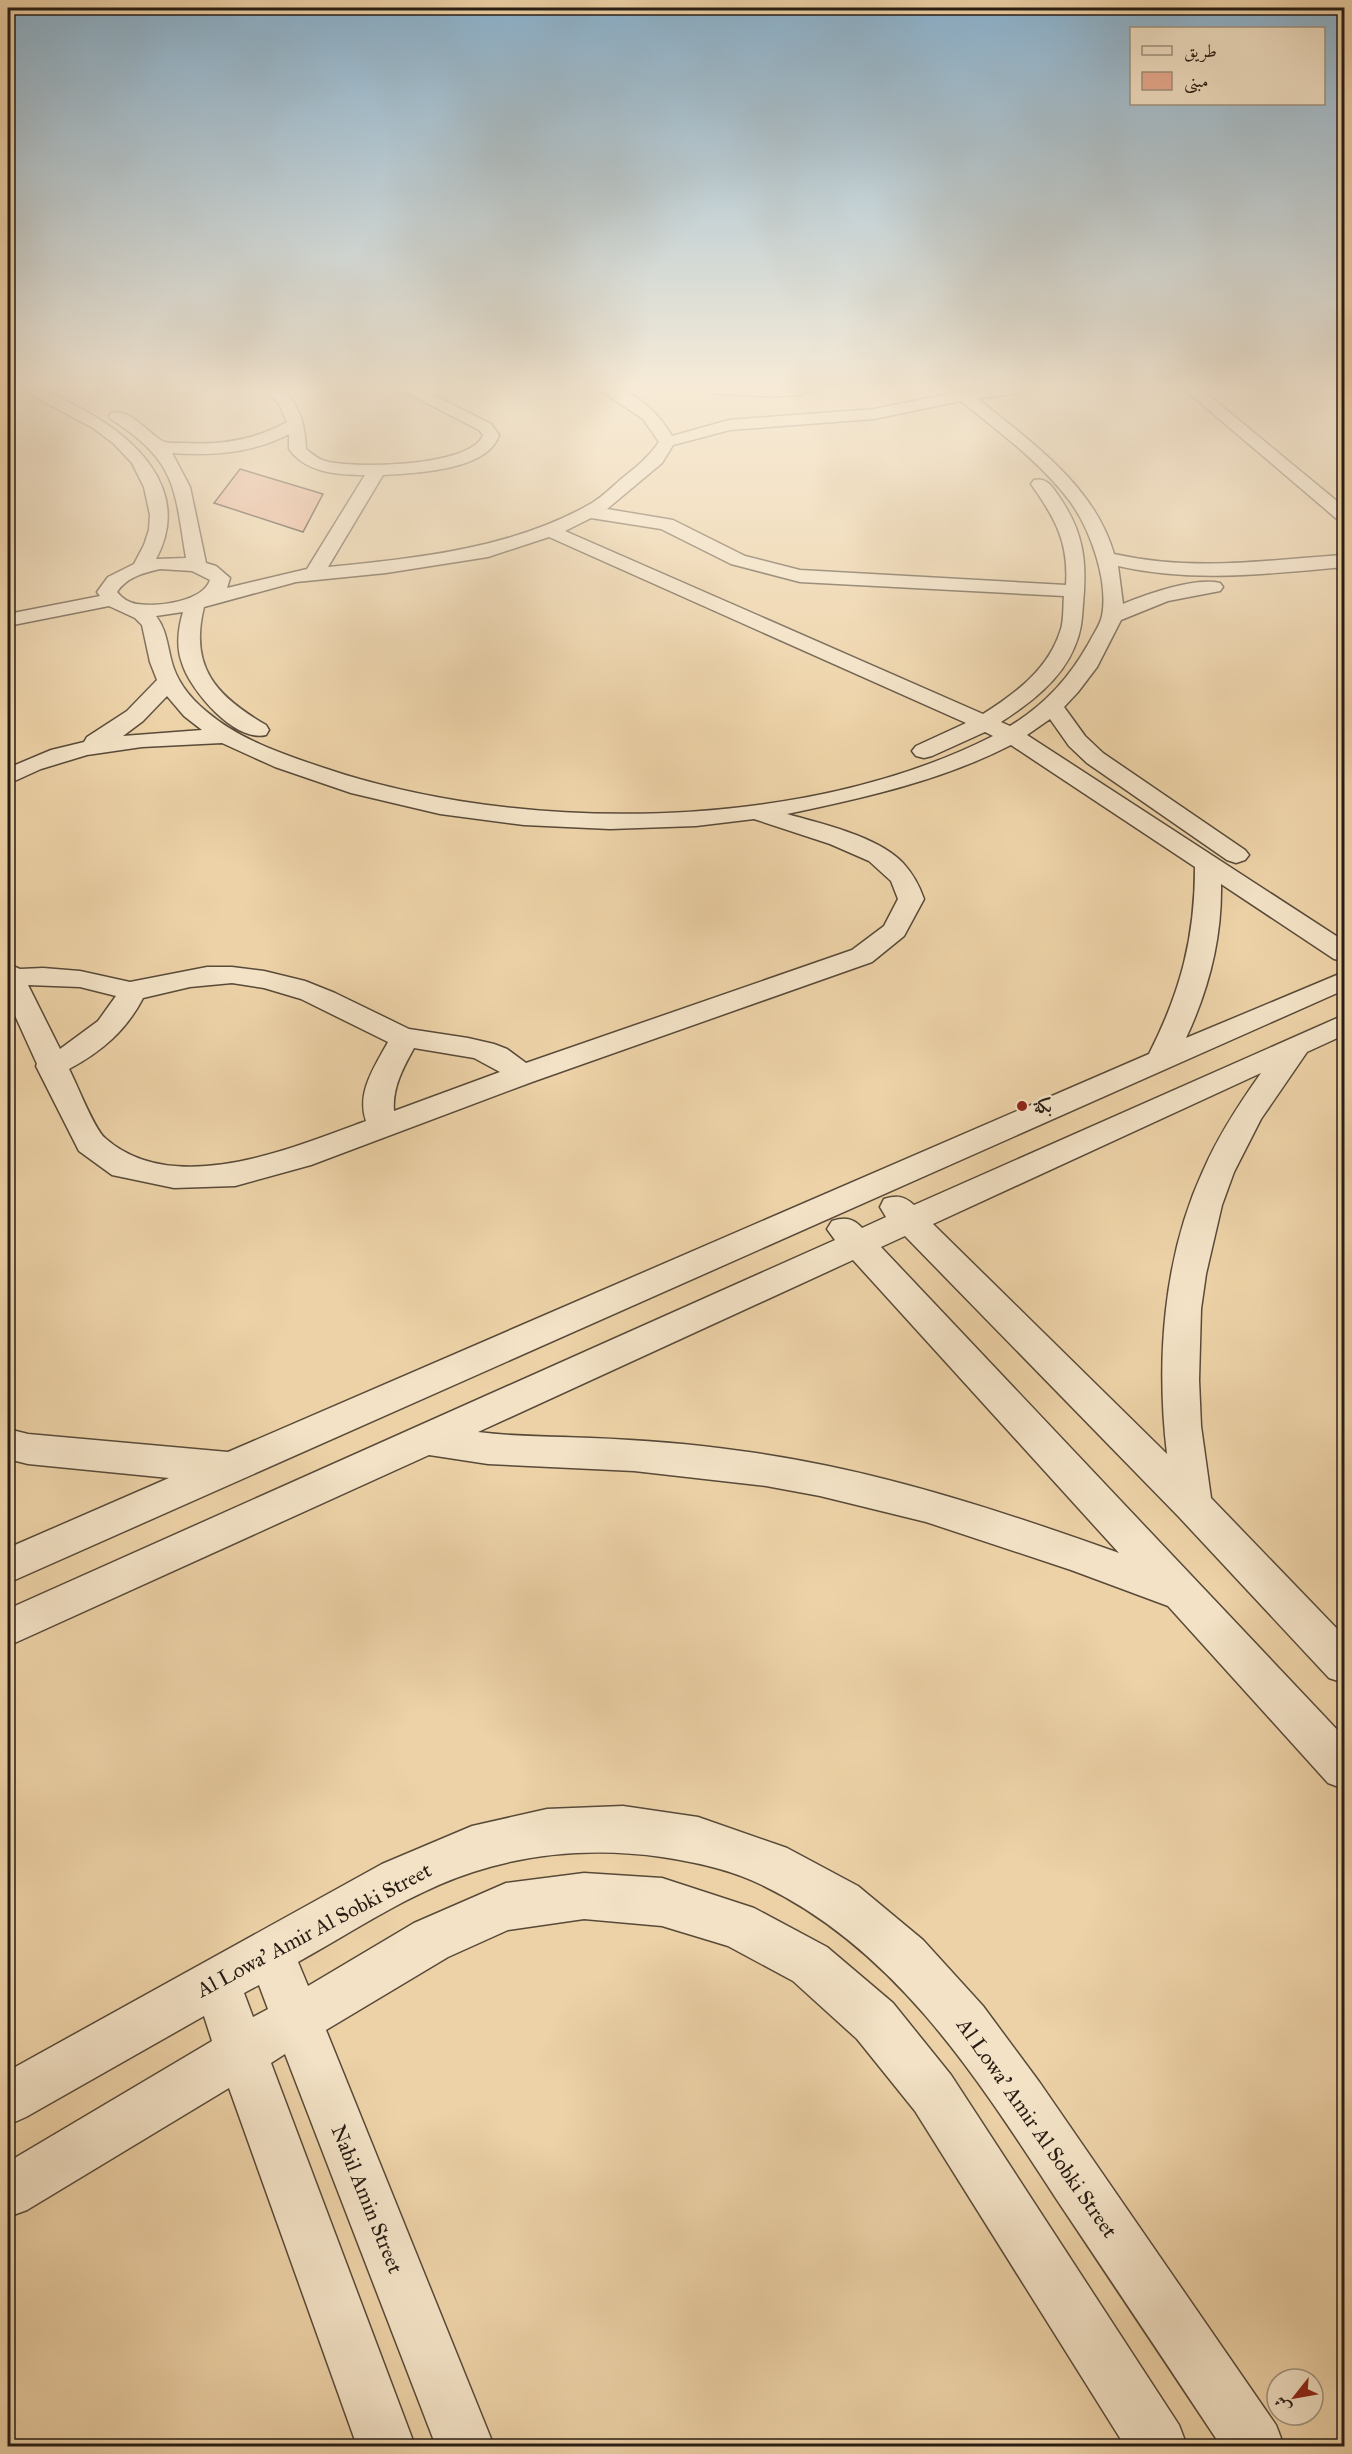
<svg xmlns="http://www.w3.org/2000/svg" width="1352" height="2454" font-family="'IM FELL Great Primer',Amiri,serif">
<style>
.building{fill:#e9ab90;stroke:#271c14;stroke-width:1.5}
.lines{fill:none;stroke-linecap:round;stroke-linejoin:round}
.minor-casing{stroke:#584a39;stroke-width:3}
.minor{fill:#f3e2c6;fill-rule:evenodd}
.poi-dot{fill:#8f2418;stroke:#f3e2c6;stroke-width:2}
.labels{text-anchor:middle;dominant-baseline:central;stroke-width:4.5;stroke-linejoin:round;paint-order:stroke}
.poi-label{font-size:18px;font-weight:bold;fill:#271c14;stroke:#f3e2c6;text-anchor:start}
.near-street-label{font-size:21px;fill:#271c14;stroke:#f3e2c6}
</style>
<rect width="100%" height="100%" fill="#edd2a7"/>
<filter id="stains"><feTurbulence type="fractalNoise" baseFrequency=".00333" numOctaves="4"/><feColorMatrix values="0 0 0 0 .2 0 0 0 0 .09 0 0 0 0 .02 0 0 0 .5 -.17"/></filter>
<radialGradient id="worn" r=".72"><stop offset=".6" stop-color="#630" stop-opacity="0"/><stop offset="1" stop-color="#630" stop-opacity=".3"/></radialGradient>
<polygon class="building" points="240,469 323,494 303,532 214,503"/>
<g class="lines">
<g class="minor-casing">
<g id="minor">
<path d="M23,388C45,387 55,395 74,405C132,434 194,488 156,559L186,558C174,486 177,462 111,419L109,416L111,413C130,408 147,432 162,441C168,444 178,443 185,443C221,445 255,440 287,422L279,404L264,388H281C300,405 305,424 306,449C312,454 318,459 325,461C353,469 472,467 483,435L479,430L403,391L401,388H420L491,424L499,435C488,471 414,473 383,475L328,567C418,558 512,549 592,503C602,497 611,488 620,480C635,468 648,458 659,442L643,419L597,388C603,388 611,386 617,388C639,395 661,416 672,436L729,420L874,409L954,393L951,388H967L969,390L988,388H1026L1024,391L1018,393L978,399C1031,442 1094,485 1114,554C1196,572 1263,560 1344,555V567C1268,574 1193,583 1118,566L1123,604C1147,594 1195,577 1220,583L1223,587L1220,591L1168,601L1121,620L1097,667L1078,692L1064,707L1085,736L1103,753L1245,850L1249,855L1245,860L1236,863L1227,860L1087,763L1069,746L1050,719L1027,735L1344,941V961L1334,959L1221,884C1222,938 1209,989 1186,1038L1344,972V990L8,1583V1548L169,1478L28,1464L8,1459V1429L28,1434L228,1452L1149,1054C1181,991 1195,937 1195,867L1011,745C941,781 863,798 787,814C822,824 877,836 903,863C913,874 919,885 924,899L904,936L872,962L532,1082L311,1165L235,1186L174,1188L112,1175L79,1151L36,1066L37,1064L8,1000V964L20,969L43,968L80,971L130,982L207,967H232L264,971L305,981L335,993L409,1029L468,1038L494,1044L507,1049L526,1063L852,950L884,926L898,899L891,881L869,861L830,844L754,819L696,826L610,829L524,825L440,814L351,793L275,767L222,743L142,747L87,755L41,769L8,784V768L51,750L84,742L87,737L127,711L157,680L150,662L142,625L135,618L109,606L8,626V614L100,596L97,592L108,577L134,564L144,545L149,530L150,515L144,487L132,463L113,443L93,428L35,397ZM961,401C999,432 1039,461 1069,500C1090,528 1109,581 1102,616C1100,625 1094,633 1090,641C1070,677 1046,704 1010,726L1001,722C1029,704 1061,680 1074,648C1081,633 1082,620 1083,604C1087,561 1084,532 1058,495C1052,486 1046,477 1034,480L1031,484C1055,518 1069,542 1066,585L800,570L745,556L673,520L607,509L662,463L673,445L730,430L874,419ZM289,434V449C306,473 338,475 365,475L307,569L227,588L230,578L216,566L206,563L190,487L172,453C211,456 254,453 289,434ZM591,518L661,529L731,564L800,582L1064,596C1063,607 1064,619 1061,629C1049,669 1016,693 983,714L565,531ZM549,537L966,723L916,746L912,751L916,756L924,758L932,756L985,732L993,736C805,832 521,835 324,768C283,754 240,740 207,712C190,698 176,681 171,659C167,643 166,629 156,616L183,612C178,629 176,647 182,663C190,690 235,743 266,735L269,730L266,725C216,696 189,667 204,607L296,582L386,573L488,557ZM160,569L192,571L210,580C203,602 157,607 137,604C129,603 122,598 117,592C127,577 143,573 160,569ZM167,696L184,716L202,730L123,736L143,721ZM232,983L264,988L301,999L388,1042C375,1066 356,1093 366,1121C292,1148 174,1199 105,1138C94,1129 77,1084 69,1069C101,1052 126,1031 143,998L190,987ZM28,985L80,987L116,996L98,1021L60,1049ZM414,1048L474,1058L500,1072L394,1111C392,1088 403,1068 414,1048Z"/>
<path d="M702,388H815C803,402 730,394 710,393Z"/>
<polygon points="1183,388 1200,388 1344,507 1344,521 1338,520"/>
<path d="M1344,1015V1035L1307,1052L1261,1119L1234,1172L1222,1205L1206,1274L1201,1309L1199,1380L1201,1426L1211,1498L1344,1636V1683L1329,1678L1179,1517L905,1236L881,1247L1344,1737V1789L1328,1783L1168,1606L1071,1570L926,1522L820,1496L766,1486L634,1471L488,1464L429,1455L8,1646V1609L835,1240L827,1229L832,1221C845,1217 853,1218 862,1228L886,1217L880,1207L884,1199C897,1195 904,1196 914,1205ZM1261,1073C1239,1104 1218,1136 1203,1171C1163,1258 1156,1361 1167,1454L933,1224ZM853,1260L1119,1553C996,1509 871,1468 741,1451C692,1444 642,1440 591,1438C553,1436 515,1437 478,1432Z"/>
<path d="M623,1806L698,1817L787,1848L858,1886L923,1940L983,2006L1040,2083L1276,2425L1284,2446H1221C1167,2364 1112,2282 1057,2200C978,2079 897,1950 762,1885C732,1870 695,1862 662,1857C599,1848 534,1852 473,1872C411,1892 354,1931 298,1962L308,1986L414,1923L506,1883L584,1873L662,1878L754,1908L827,1947L893,2003L951,2075L1179,2425L1187,2446H1125L915,2111L857,2039L793,1981L728,1946L662,1926L584,1919L508,1930L448,1957L326,2030L494,2446H436L285,2054L271,2063L415,2446H357L229,2088L27,2210L8,2217V2162L212,2041L204,2016L26,2117L8,2125V2071L382,1864L472,1826L547,1809ZM259,1985L268,2009L253,2017L244,1993Z"/>
</g>
</g>
<use href="#minor" class="minor"/>
</g>
<linearGradient id="sky" x2="0" y2="1"><stop stop-color="#8ab4d2"/><stop offset="0.53" stop-color="#f7ebd7"/><stop offset="1" stop-color="#f7ebd7" stop-opacity="0"/></linearGradient>
<rect width="1352" height="731" fill="url(#sky)"/>
<circle class="poi-dot" cx="1022" cy="1106" r="6"/>
<g class="labels">
<g class="poi-label">
<text x="1034" y="1106">بكة</text>
</g>
<g class="near-street-label">
<text transform="translate(314 1930) rotate(-28)">Al Lowa' Amir Al Sobki Street</text>
<text transform="translate(1037 2128) rotate(55)">Al Lowa' Amir Al Sobki Street</text>
<text transform="translate(367 2199) rotate(68)">Nabil Amin Street</text>
</g>
</g>
<rect width="1352" height="2454" fill="none" stroke="#edd2a7" stroke-width="30"/>
<rect x="9" y="9" width="1334" height="2436" fill="none" stroke="#271c14" stroke-width="3"/>
<rect x="15" y="15" width="1322" height="2424" fill="none" stroke="#271c14" stroke-width="1.5"/>
<rect x="1130" y="27" width="195" height="78" fill="#f3e2c6" stroke="#a1937f" stroke-width="1.5"/>
<rect x="1142" y="46" width="30" height="9" fill="#f3e2c6" stroke="#a1937f" stroke-width="1.5"/>
<text x="1184" y="57" font-size="18" fill="#271c14">طريق</text>
<rect x="1142" y="72" width="30" height="18" fill="#e9ab90" stroke="#a1937f" stroke-width="1.5"/>
<text x="1184" y="87" font-size="18" fill="#271c14">مبنى</text>
<g transform="translate(1295 2397) rotate(239)"><circle r="28" fill="#f3e2c6" stroke="#a1937f" stroke-width="1.5"/>
<path d="M0-4.5L10 22L0 15L-10 22Z" fill="#8f2418"/>
<text y="-9" font-size="16" font-weight="bold" text-anchor="middle" fill="#271c14">ش</text>
</g>
<rect width="100%" height="100%" filter="url(#stains)"/>
<rect width="100%" height="100%" fill="url(#worn)"/>
</svg>
